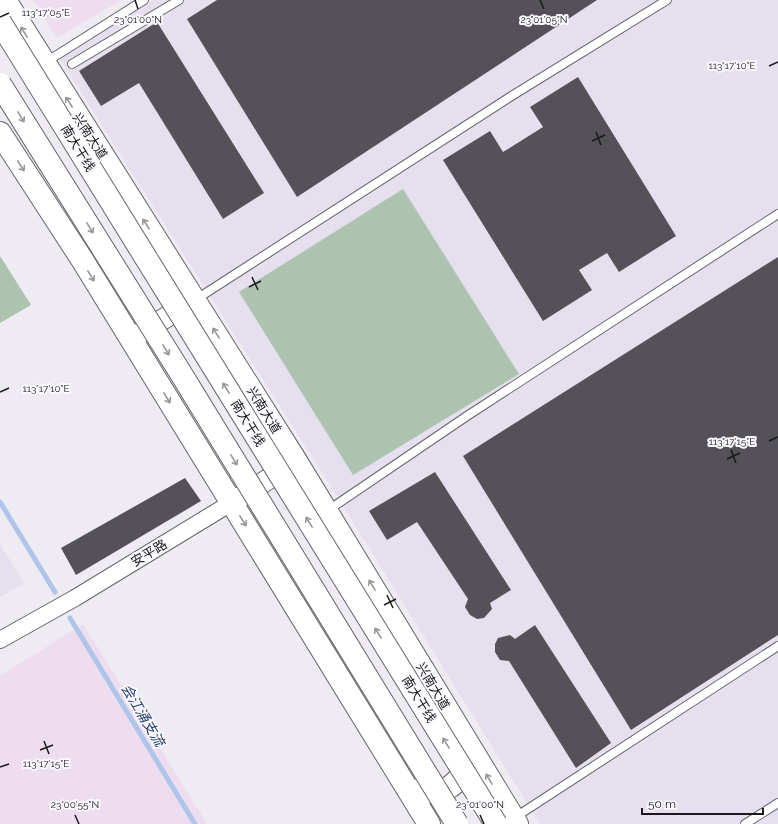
<svg xmlns="http://www.w3.org/2000/svg" width="778" height="824" font-family="Raleway,'Noto Sans SC',sans-serif">
<style>
.commercial{fill:#edddef}
.built{fill:#e5dfee}
.green{fill:#abc3af}
.lines{fill:none;stroke-linecap:round;stroke-linejoin:round}
.stream{stroke:#afc4e9;stroke-width:5}
.building{fill:#545258}
.service-casing{stroke:#66646a;stroke-width:10}
.minor-casing{stroke:#66646a;stroke-width:18}
.tertiary-casing{stroke:#66646a;stroke-width:22}
.secondary-casing{stroke:#66646a;stroke-width:24}
.service{stroke:#fff;stroke-width:8}
.minor{stroke:#fff;stroke-width:16}
.tertiary{stroke:#fff;stroke-width:20}
.secondary{stroke:#fff;stroke-width:22}
.trunk-bridge-casing{stroke:#66646a;stroke-width:24;stroke-linecap:butt}
.trunk-bridge{stroke:#fff;stroke-width:22}
.oneway{stroke:#989798}
.ticks{fill:none;stroke:#19181b;stroke-width:1.5}
.labels{text-anchor:middle;dominant-baseline:central;stroke-width:4;stroke-linejoin:round;paint-order:stroke}
.street-label{font-size:13px;fill:#19181b;stroke:#fbf9ff}
.water-label{font-size:14px;font-style:italic;fill:#294272;stroke:#fbf9ff}
.ticks-label{font-size:10px;text-anchor:middle;fill:#19181b;stroke:#fbf9ff;stroke-width:4;stroke-linejoin:round;paint-order:stroke}
</style>
<rect width="100%" height="100%" fill="#eeebf3"/>
<g class="commercial">
<polygon points="33,0 121,0 57,38"/>
<polygon points="83,624 207,824 0,824 0,676"/>
</g>
<g class="built">
<polygon points="153,0 778,0 778,824 540,824 340,501 60,59"/>
<polygon points="0,544 24,583 0,597"/>
</g>
<g class="green">
<polygon points="403,189 519,374 353,475 239,292"/>
<polygon points="0,256 31,305 0,323"/>
</g>
<g class="lines">
<g class="stream">
<polyline points="0,502 55,592"/>
<polyline points="70,618 195,824"/>
</g>
</g>
<g class="building">
<polygon points="217,0 597,0 297,197 187,19"/>
<polygon points="157,22 264,193 223,219 139,83 101,106 79,71"/>
<polygon points="578,77 676,236 619,272 607,253 579,270 592,290 543,321 443,160 490,131 503,152 543,127 530,107"/>
<polygon points="778,257 778,635 631,730 463,456"/>
<polygon points="435,472 511,590 490,603 492,609 484,618 477,619 470,615 465,607 468,599 417,522 387,540 369,511"/>
<polygon points="185,478 201,501 76,575 61,548"/>
<polygon points="535,625 611,743 576,768 509,661 500,660 495,652 495,644 498,638 510,635 515,639"/>
</g>
<g class="lines">
<g class="service-casing">
<g id="service">
<polyline points="46,62 144,0"/>
<polyline points="72,64 179,0"/>
<polyline points="195,300 510,97 667,0"/>
<polyline points="327,511 467,416 778,214"/>
<polyline points="514,818 778,646"/>
<polyline points="745,824 778,803"/>
</g>
</g>
<g class="minor-casing">
<polyline id="minor" points="0,640 75,598 231,503"/>
</g>
<g class="tertiary-casing">
<g id="tertiary">
<polyline points="131,339 191,302"/>
<polyline points="231,503 292,464"/>
</g>
</g>
<g class="secondary-casing">
<g id="secondary">
<polyline points="5,0 296,461 517,824"/>
<polyline points="0,133 83,261 429,824"/>
<path d="M419,790L423,793C430,792 442,792 448,788C458,782 470,767 468,755"/>
</g>
</g>
<use href="#service" class="service"/>
<use href="#minor" class="minor"/>
<use href="#tertiary" class="tertiary"/>
<use href="#secondary" class="secondary"/>
<g class="trunk-bridge-casing">
<g id="trunk-bridge">
<polyline points="0,22 496,824"/>
<polyline points="0,84 180,372 457,824"/>
</g>
</g>
<use href="#trunk-bridge" class="trunk-bridge"/>
</g>
<defs><path id="oneway-shaft" d="M-6 0H5M1.5-3L5.5 0L1.5 3" fill="none" stroke-width="1.6" stroke-linecap="round" stroke-linejoin="round"/></defs>
<g class="oneway">
<use href="#oneway-shaft" transform="translate(24 32) rotate(-122)"/>
<use href="#oneway-shaft" transform="translate(69 102) rotate(-123)"/>
<use href="#oneway-shaft" transform="translate(21 117) rotate(58)"/>
<use href="#oneway-shaft" transform="translate(21 166) rotate(57)"/>
<use href="#oneway-shaft" transform="translate(146 224) rotate(-123)"/>
<use href="#oneway-shaft" transform="translate(90 228) rotate(58)"/>
<use href="#oneway-shaft" transform="translate(91 276) rotate(58)"/>
<use href="#oneway-shaft" transform="translate(216 333) rotate(-122)"/>
<use href="#oneway-shaft" transform="translate(166 350) rotate(58)"/>
<use href="#oneway-shaft" transform="translate(226 388) rotate(-122)"/>
<use href="#oneway-shaft" transform="translate(167 398) rotate(58)"/>
<use href="#oneway-shaft" transform="translate(234 460) rotate(58)"/>
<use href="#oneway-shaft" transform="translate(243 521) rotate(58)"/>
<use href="#oneway-shaft" transform="translate(309 522) rotate(-122)"/>
<use href="#oneway-shaft" transform="translate(372 585) rotate(-121)"/>
<use href="#oneway-shaft" transform="translate(378 633) rotate(-122)"/>
<use href="#oneway-shaft" transform="translate(446 743) rotate(-122)"/>
<use href="#oneway-shaft" transform="translate(489 779) rotate(-121)"/>
</g>
<path class="ticks" d="M135,0L138,9M540,0L544,9M0,17L9,13M769,66L778,62M596,132L601,145M592,141L605,135M252,277L258,290M249,287L261,281M0,392L9,388M769,441L778,437M731,450L736,463M727,459L740,453M387,595L393,608M384,605L396,599M44,741L49,754M40,750L53,745M0,767L9,764M75,815L79,824M480,815L484,824"/>
<g class="labels">
<g class="street-label">
<text transform="translate(90 136) rotate(57)">兴南大道</text>
<text transform="translate(78 148) rotate(58)">南大干线</text>
<text transform="translate(264 410) rotate(58)">兴南大道</text>
<text transform="translate(248 423) rotate(58)">南大干线</text>
<text transform="translate(149 553) rotate(-31)">安平路</text>
<text transform="translate(433 686) rotate(59)">兴南大道</text>
<text transform="translate(419 699) rotate(58)">南大干线</text>
</g>
<g class="water-label">
<text transform="translate(143 715) rotate(59)">会江涌支流</text>
</g>
</g>
<g class="ticks-label">
<text x="46" y="16">113°17'05"E</text>
<text x="138" y="23">23°01'00"N</text>
<text x="544" y="23">23°01'05"N</text>
<text x="732" y="69">113°17'10"E</text>
<text x="46" y="392">113°17'10"E</text>
<text x="732" y="445">113°17'15"E</text>
<text x="46" y="767">113°17'15"E</text>
<text x="75" y="808">23°00'55"N</text>
<text x="480" y="808">23°01'00"N</text>
</g>
<path d="M642 808v6h121v-6" fill="none" stroke="#19181b" stroke-width="2"/>
<text x="648" y="808" font-size="12" fill="#19181b" stroke="#fbf9ff" stroke-width="3" paint-order="stroke">50 m</text>
</svg>
